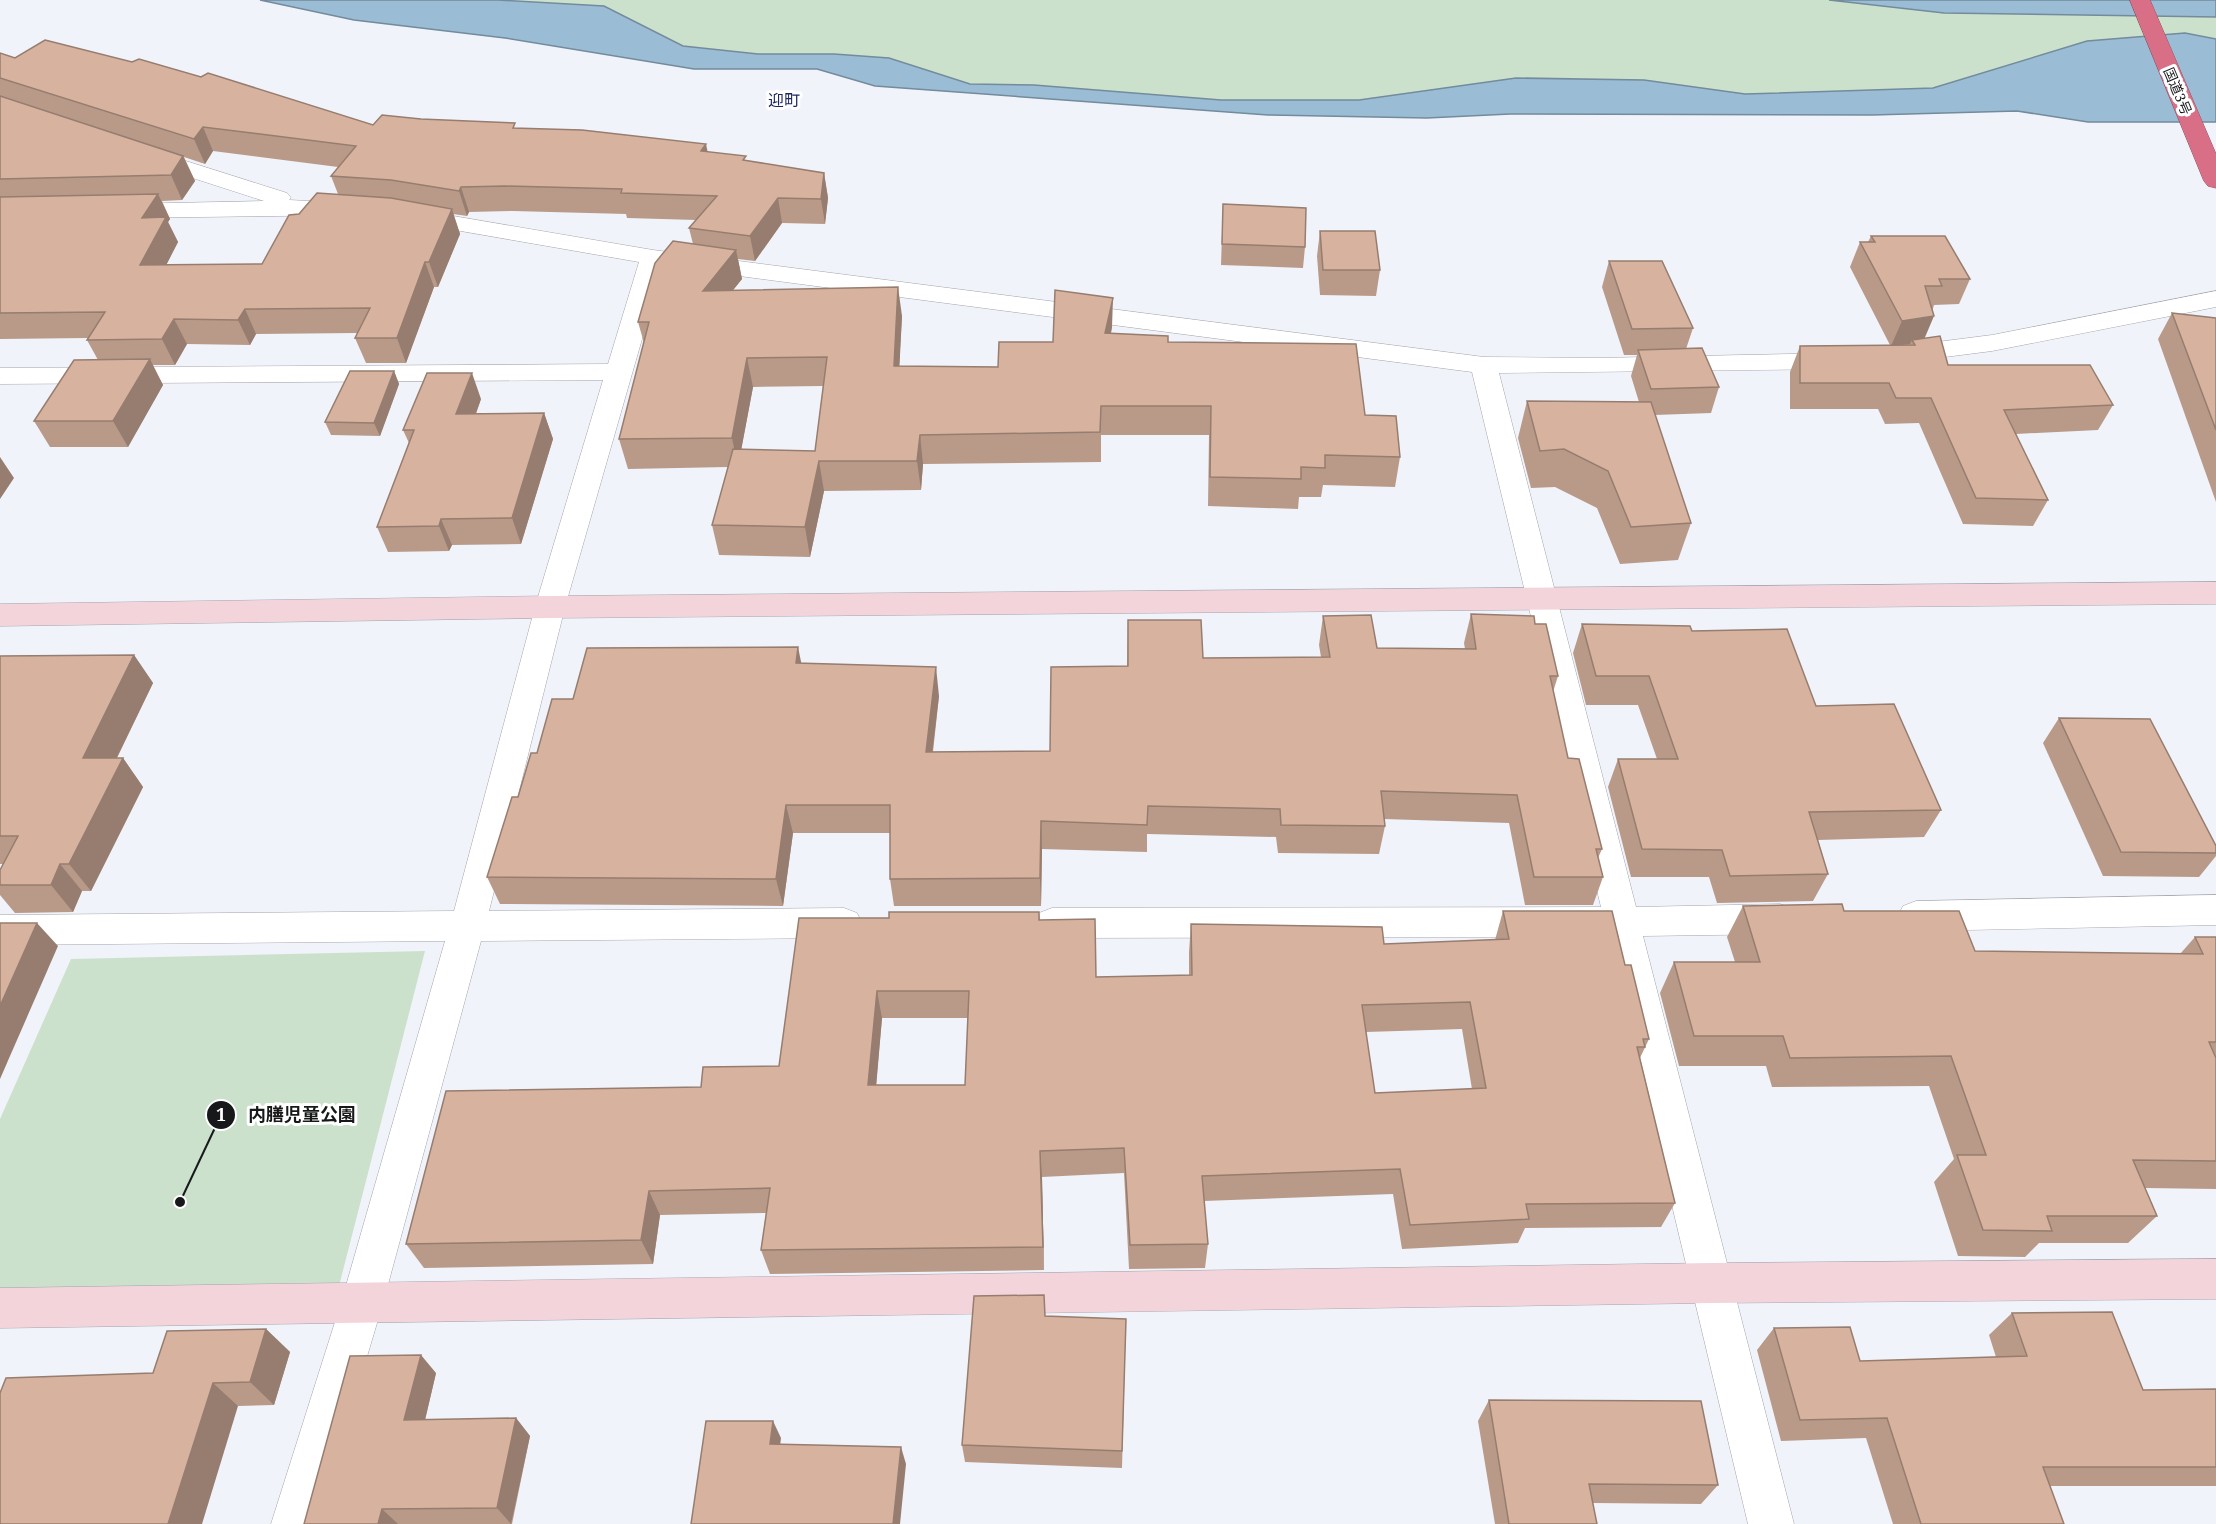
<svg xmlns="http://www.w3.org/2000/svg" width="2216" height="1524" font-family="'Noto Serif','Noto Sans JP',serif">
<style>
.green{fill:#cbe1cc}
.water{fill:#9abcd4;stroke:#738b9c;stroke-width:1.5}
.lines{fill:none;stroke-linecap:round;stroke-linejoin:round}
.street-casing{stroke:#a3a4ab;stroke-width:1}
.secondary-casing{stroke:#a3a4ab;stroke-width:1}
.highway-casing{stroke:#955161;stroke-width:1}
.street{fill:#fff;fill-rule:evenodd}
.secondary{fill:#f4d4db;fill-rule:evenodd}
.highway{fill:#d96f87;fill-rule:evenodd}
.wall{fill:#b99a89;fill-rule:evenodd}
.shaded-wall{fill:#967d6f}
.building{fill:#d7b39f;stroke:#967d6f;stroke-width:1.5;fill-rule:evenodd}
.labels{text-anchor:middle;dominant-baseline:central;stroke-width:6;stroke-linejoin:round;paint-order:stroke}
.far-street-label{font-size:14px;fill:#17181a;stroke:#fff}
.far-quarter-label{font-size:16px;fill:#1e2760;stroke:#fff}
.leader{fill:none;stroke:#17181a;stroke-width:2}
.callout-dot{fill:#17181a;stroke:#fff;stroke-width:2}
.mark-label{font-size:18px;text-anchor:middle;font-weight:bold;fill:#fff}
.callout-label{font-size:18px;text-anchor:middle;font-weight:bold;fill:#17181a;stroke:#fff;stroke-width:6;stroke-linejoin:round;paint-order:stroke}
</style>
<rect width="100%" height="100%" fill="#f1f3fb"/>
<g class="green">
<polygon points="260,0 2216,0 2216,122 2088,122 2017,111 1872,115 1510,114 1427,118 1268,115 875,86 817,69 694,69 505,38 354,20"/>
<polygon points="425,951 339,1286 0,1300 0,1119 71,959"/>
</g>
<g class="water">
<polygon points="260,0 498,0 604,6 683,46 758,54 834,54 889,58 970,84 1034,85 1221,100 1359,100 1516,78 1644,80 1745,94 1933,88 2087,41 2185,33 2216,39 2216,122 2088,122 2017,111 1872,115 1510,114 1427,118 1268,115 875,86 817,69 694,69 505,38 354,20"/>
<polygon points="1829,0 2216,0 2216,17 1944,13"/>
</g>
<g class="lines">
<g class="street-casing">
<g id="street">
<polygon points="148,149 287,193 291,198 289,200 349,203 357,205 361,210 357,215 122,218 114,216 110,211 114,206 122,204 264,201 140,161 136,156 140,151"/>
<polygon points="412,209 653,250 1484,357 1598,358 1838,353 1847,355 1851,361 1847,367 1838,369 1499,373 1636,907 1780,904 1793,909 1798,919 1793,929 1780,934 1643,936 1794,1524 1748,1524 1608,937 1052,938 1039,933 1034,923 1039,913 1052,908 1601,907 1472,372 663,266 565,607 489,911 844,908 857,913 862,923 857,933 844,938 481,941 383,1303 317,1524 271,1524 341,1303 445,941 0,945 0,915 454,911 535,607 603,380 0,384 0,368 608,364 639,262 403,221 400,216 403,211"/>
<polygon points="2216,291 2216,307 1992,351 1898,363 1889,361 1885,355 1889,349 1898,347 1992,335"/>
<polygon points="2216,895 2216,925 1916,931 1903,926 1898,916 1903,906 1916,901"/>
</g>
</g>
<g class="secondary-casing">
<g id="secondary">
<polygon points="2216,582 2216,604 550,618 0,626 0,604 550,596"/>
<polygon points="2216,1259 2216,1299 1711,1303 0,1328 0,1288 1711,1263"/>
</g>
</g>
<g class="highway-casing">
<polygon id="highway" points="2130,0 2150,0 2216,154 2216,188 2208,186 2204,181"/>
</g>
<use href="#street" class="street"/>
<use href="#secondary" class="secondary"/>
<use href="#highway" class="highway"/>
</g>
<g class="wall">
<path d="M0,53L15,58L132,62L201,77L373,125L421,119L517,128L708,152L746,161L824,173L828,198L825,224L782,223L755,261L738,259L742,279L733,290L902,316L899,366L998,367L1053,342L1112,327L1111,333L1168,342L1365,415L1400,457L1395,487L1323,485L1321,497H1299L1298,509L1208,506L1209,435H1101V462L923,464L921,490L824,491L810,557L719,555L712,525L728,467L628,469L619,439L644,343L638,322L693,244L689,228L696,220L627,218L626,214L513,211L469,212L467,216L453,214L460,234L438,287H434L406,363H366L355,338L357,333L256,334L250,345L187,344L175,365H152L163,385L128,447H50L34,421L98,360L87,340L88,338L0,339ZM213,151L338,167L331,176L338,194L299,214L262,264L166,265L178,242L168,222L170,219L162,201L182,200L195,181L184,157L205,164ZM823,386L815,451L741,450L753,387Z"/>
<polygon points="1223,204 1305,247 1303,268 1221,265"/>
<polygon points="1320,231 1380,270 1376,296 1320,295 1317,256"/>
<polygon points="1871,236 1970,279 1959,304 1934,305 1924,338 1948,365 2113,405 2098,430 2016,434 2048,500 2033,526 1963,524 1919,423 1885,424 1878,409 1790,409 1790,372 1800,346 1890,345 1850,267 1860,242 1868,242"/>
<polygon points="1609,261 1693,328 1686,349 1719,387 1711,413 1655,415 1691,523 1678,560 1620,564 1597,508 1555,487 1531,488 1518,438 1527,401 1639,402 1631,376 1637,355 1624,355 1602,287"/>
<polygon points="2172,313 2216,318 2216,502 2158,339"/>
<polygon points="394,371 399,384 380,436 331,435 325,422"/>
<polygon points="481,399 476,414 544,413 553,439 521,544 452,545 449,551 388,552 377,527 409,443 403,430"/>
<polygon points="1471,614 1535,624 1558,676 1553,692 1568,758 1602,849 1598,858 1603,877 1593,905 1525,905 1509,823 1384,819 1385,826 1379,854 1278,853 1276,837 1147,834 1147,852 1042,849 1041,906 894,906 890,879 890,833 793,833 783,906 500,904 487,877 518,797 573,699 802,663 939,696 933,752 1050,751 1127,666 1128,620 1203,658 1321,657 1319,645 1323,616 1377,648 1465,649 1464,643"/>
<polygon points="1582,624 1692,631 1816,706 1941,810 1924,837 1818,840 1828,874 1813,901 1717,903 1709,877 1631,877 1608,787 1618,759 1657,759 1638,705 1586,705 1573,653"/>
<polygon points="134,655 153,683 117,758 123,758 143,787 91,891 82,891 73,912 15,913 0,895 0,870 3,864 0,864 0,656"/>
<polygon points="2059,718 2216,846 2216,856 2199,877 2103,876 2043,743"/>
<polygon points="1743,906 1844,911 1975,951 2180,954 2195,937 2216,937 2216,1189 2145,1188 2157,1216 2128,1243 2039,1243 2025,1257 1958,1256 1934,1182 1954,1159 1929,1086 1772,1087 1766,1066 1679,1066 1660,993 1674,962 1735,962 1727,937"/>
<path d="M1503,911L1625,965L1649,1039L1640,1058L1675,1203L1661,1227L1525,1228L1518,1243L1402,1249L1393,1194L1204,1201L1208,1244L1205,1268L1129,1269L1124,1173L1042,1177L1044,1270L770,1274L761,1250L766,1213L660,1215L653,1264L424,1268L406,1244L701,1087L779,1066L889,918L1039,912L1040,920L1096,977L1189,975V952L1191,924L1384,944L1495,940ZM882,1018H968L965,1085H876ZM1462,1029L1472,1089L1375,1093L1366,1032Z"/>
<polygon points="2012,1313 2143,1390 2216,1389 2216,1486 2050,1486 2064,1524 1893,1524 1866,1438 1781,1441 1757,1350 1774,1328 1860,1361 1996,1357 1989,1335"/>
<polygon points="1046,1316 1126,1319 1122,1468 965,1462 962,1445"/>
<polygon points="266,1329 290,1352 274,1405 238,1406 153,1373"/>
<polygon points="436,1373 425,1420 516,1418 530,1436 512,1524 304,1524"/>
<polygon points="1489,1400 1718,1485 1701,1504 1593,1503 1597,1524 1495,1524 1478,1421"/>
</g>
<g class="shaded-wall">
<polygon points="203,127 213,151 205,164 194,139"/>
<polygon points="706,144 711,168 701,151"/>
<polygon points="183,156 195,181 182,200 171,175"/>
<polygon points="824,173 828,198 825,224 821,199"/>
<polygon points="461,187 469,212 467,216 459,191"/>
<polygon points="158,194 170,219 168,222 178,242 153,291 140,265 142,218"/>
<polygon points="778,198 782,223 755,261 750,236"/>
<polygon points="452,209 460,234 438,287 429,262"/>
<polygon points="736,250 742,279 709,320 703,291"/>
<polygon points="425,262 434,287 406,363 397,338"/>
<polygon points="898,287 902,316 898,395 894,366"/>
<polygon points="1113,298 1112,327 1105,362 1105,333"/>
<polygon points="245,309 256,334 250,345 238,320"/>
<polygon points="1934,316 1923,342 1912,340 1910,344 1891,346 1902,321"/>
<polygon points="174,319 187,344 175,365 162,339"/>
<polygon points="747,358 753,387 738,467 732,438"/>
<polygon points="150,359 163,385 128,447 113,421"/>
<polygon points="394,371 399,384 380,436 374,423"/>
<polygon points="472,373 481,399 466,440 456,414"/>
<polygon points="544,413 553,439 521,544 512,518"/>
<polygon points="920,435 923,464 921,490 917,461"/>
<polygon points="0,457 14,478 0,499"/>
<polygon points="819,461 824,491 810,557 805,527"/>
<polygon points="441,519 452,545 449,551 439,526"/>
<polygon points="798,647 804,676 796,663"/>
<polygon points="134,655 153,683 103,786 83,758"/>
<polygon points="936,667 939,696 929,780 926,752"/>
<polygon points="123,758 143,787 91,891 69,864"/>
<polygon points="786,805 793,833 783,906 776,879"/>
<polygon points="1041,821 1042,849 1041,906 1040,878"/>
<polygon points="60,864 82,891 73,912 51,885"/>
<polygon points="37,923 58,946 0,1079 0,1006"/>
<polygon points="877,991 882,1018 874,1111 868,1085"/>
<polygon points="1040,1151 1042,1177 1044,1270 1043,1247"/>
<polygon points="649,1191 660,1215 653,1264 641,1240"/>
<polygon points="266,1329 290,1352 274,1405 250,1382"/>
<polygon points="421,1355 436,1373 421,1437 404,1420"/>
<polygon points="213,1383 238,1406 202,1524 168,1524"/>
<polygon points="516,1418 530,1436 511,1524 497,1508"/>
<polygon points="773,1421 781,1438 778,1461 770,1444"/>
<polygon points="901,1447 906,1464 900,1524 893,1524"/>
<polygon points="382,1509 398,1524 378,1524"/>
</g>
<g class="building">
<polygon points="45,40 132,62 139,59 201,77 208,73 373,125 382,115 421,119 515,123 513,128 582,130 706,144 701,151 746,156 743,160 824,173 821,199 778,198 750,236 689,228 717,196 621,193 622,189 505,186 461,187 459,191 391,180 331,176 356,146 203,127 194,139 0,78 0,53 15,58"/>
<polygon points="0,96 183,156 171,175 0,179"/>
<polygon points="317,193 391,198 452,209 429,262 425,262 397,338 355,338 370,308 245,309 238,320 174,319 162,339 87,340 105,312 0,313 0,197 158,194 142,218 166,217 140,265 262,264 289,215 299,214"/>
<polygon points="1223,204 1306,208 1305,247 1222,244"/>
<polygon points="1320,231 1375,231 1380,270 1323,270"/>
<polygon points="1871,236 1945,236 1970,279 1939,279 1942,286 1925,286 1934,316 1902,321 1860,242 1875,242"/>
<polygon points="673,241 736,250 703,291 898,287 894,366 998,367 999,342 1053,342 1055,290 1113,298 1105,333 1168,336 1168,342 1356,344 1365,415 1396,416 1400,457 1325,455 1325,468 1301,467 1301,479 1210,477 1211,406 1101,406 1100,432 920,435 917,461 819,461 805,527 712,525 733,449 815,451 827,357 747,358 732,438 619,439 649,322 638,322 655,263"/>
<polygon points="1609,261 1662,261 1693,328 1632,329"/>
<polygon points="2172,313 2216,318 2216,430"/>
<polygon points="1940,336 1948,365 2090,365 2113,405 2004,410 2048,500 1976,498 1931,398 1896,398 1889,383 1800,383 1800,346 1915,345 1912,340"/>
<polygon points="1702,348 1719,387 1651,389 1638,350"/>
<polygon points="150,359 113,421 34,421 74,360"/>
<polygon points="350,371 394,371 374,423 325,422"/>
<polygon points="427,373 472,373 456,414 544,413 512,518 441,519 439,526 377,527 414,430 403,430"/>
<polygon points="1527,401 1651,402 1691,523 1631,527 1608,471 1564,449 1540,451"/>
<polygon points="1471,614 1534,616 1535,624 1546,624 1558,676 1550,676 1568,758 1579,759 1602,849 1596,849 1603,877 1534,877 1517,795 1381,791 1385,826 1281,825 1280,809 1148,806 1147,825 1041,821 1040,878 890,879 890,805 786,805 776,879 487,877 512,797 518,797 531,753 537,753 552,699 573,699 587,648 798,647 796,663 936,667 926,752 1050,751 1051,667 1128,666 1128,620 1201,620 1203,658 1330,657 1323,616 1371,615 1377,648 1476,649"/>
<polygon points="1582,624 1690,626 1692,631 1787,629 1816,706 1894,704 1941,810 1809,812 1828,874 1730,876 1722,850 1642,849 1618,759 1678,759 1649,676 1596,676"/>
<polygon points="134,655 83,758 123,758 69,864 60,864 51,885 0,885 0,870 18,836 0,836 0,656"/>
<polygon points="2059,718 2150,719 2216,846 2216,853 2121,852"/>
<polygon points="1842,904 1844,911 1959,911 1975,951 2203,954 2195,937 2216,937 2216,1042 2209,1042 2216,1058 2216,1161 2133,1160 2157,1216 2047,1216 2052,1231 1983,1230 1957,1155 1986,1155 1951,1056 1790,1058 1783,1036 1694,1036 1674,962 1760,962 1743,906"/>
<path d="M1503,911H1612L1625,965H1631L1649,1039H1643L1645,1047H1637L1675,1203L1526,1204L1529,1219L1410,1225L1400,1169L1202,1176L1208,1244L1130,1245L1124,1148L1040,1151L1043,1247L761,1250L770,1188L649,1191L641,1240L406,1244L446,1091L701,1087L703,1067L779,1066L799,918H889V912H1039V920L1095,919L1096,977L1192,975L1191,924L1382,927L1384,944L1509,939ZM877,991H969L965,1085H868ZM1470,1002L1486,1088L1375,1093L1362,1005Z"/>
<polygon points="0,923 37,923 0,1006"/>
<polygon points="1044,1295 1045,1316 1126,1319 1122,1451 962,1445 974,1296"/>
<polygon points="2112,1312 2143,1390 2216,1389 2216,1467 2043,1467 2064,1524 1921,1524 1887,1418 1800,1420 1774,1328 1850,1327 1860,1361 2027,1356 2012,1313"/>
<polygon points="266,1329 250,1382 213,1383 168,1524 0,1524 0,1393 6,1378 153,1373 167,1331"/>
<polygon points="421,1355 404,1420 516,1418 497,1508 382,1509 378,1524 304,1524 350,1356"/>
<polygon points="1489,1400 1701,1401 1718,1485 1589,1484 1597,1524 1509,1524"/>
<polygon points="706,1421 773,1421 770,1444 901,1447 893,1524 691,1524"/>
</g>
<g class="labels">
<g class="far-street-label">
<text transform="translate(2178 91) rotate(67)">国道3号</text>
</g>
<g class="far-quarter-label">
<text x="784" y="100">迎町</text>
</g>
</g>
<path class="leader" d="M180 1202L221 1115"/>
<g class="callout-dot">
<circle cx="180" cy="1202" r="6"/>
<circle cx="221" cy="1115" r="15"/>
</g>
<g class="mark-label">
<text x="221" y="1121">1</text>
</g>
<g class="callout-label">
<text x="302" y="1121">内膳児童公園</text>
</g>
</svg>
